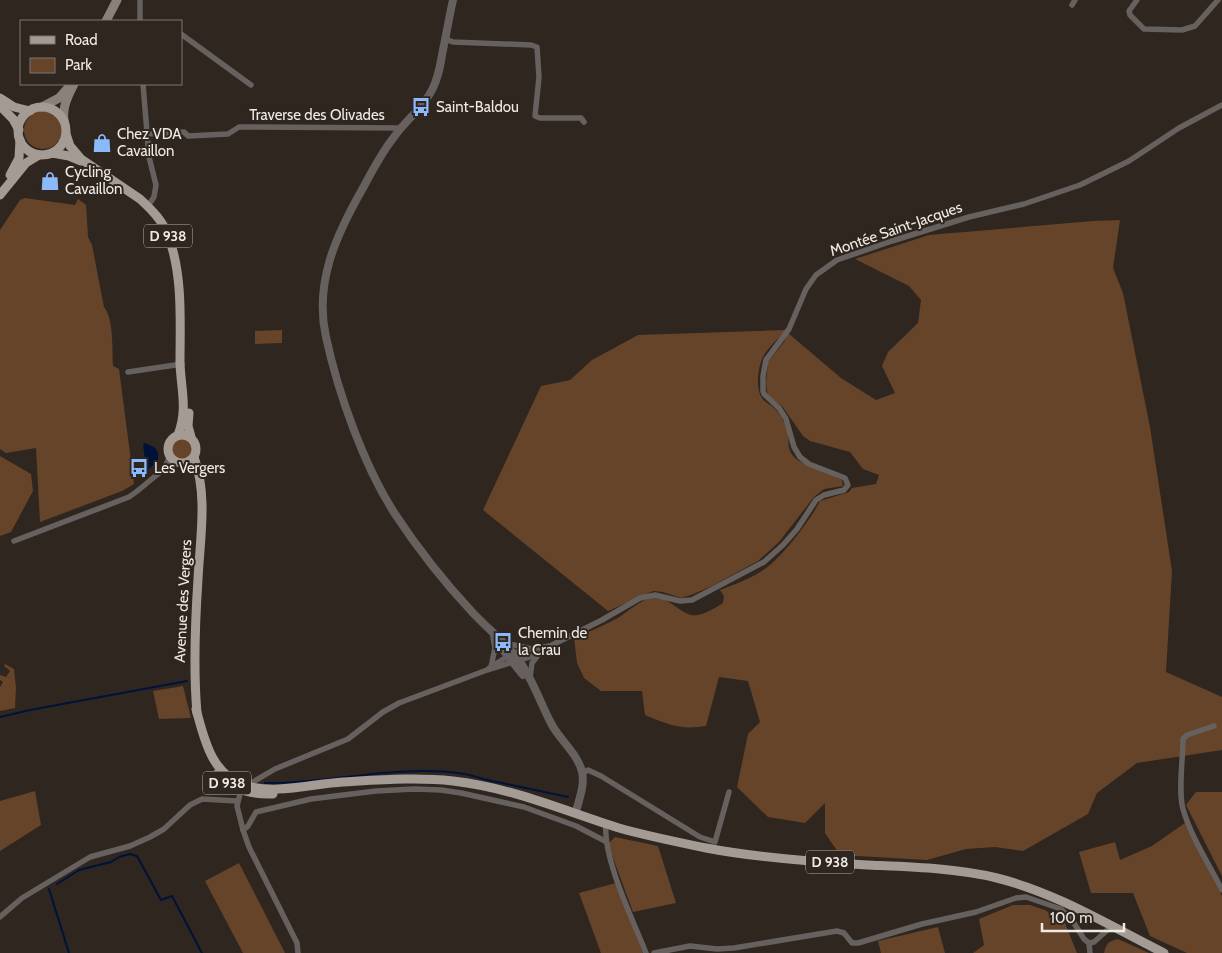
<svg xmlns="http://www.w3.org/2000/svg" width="1222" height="953" font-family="Cabin,sans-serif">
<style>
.green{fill:#664429}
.water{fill:#00123a}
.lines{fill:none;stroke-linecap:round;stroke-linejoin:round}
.stream{stroke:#00123a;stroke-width:2}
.minor{stroke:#66615e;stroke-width:5.5}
.tertiary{stroke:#66615e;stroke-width:8}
.secondary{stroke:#89827c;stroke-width:9}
.primary{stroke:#a49b94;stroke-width:9}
.labels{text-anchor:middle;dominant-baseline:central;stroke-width:4;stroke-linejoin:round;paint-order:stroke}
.shield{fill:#2e261f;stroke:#b6afaa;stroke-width:1}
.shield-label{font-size:14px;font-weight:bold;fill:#f0eae5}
.poi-label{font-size:15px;fill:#f0eae5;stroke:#2e261f;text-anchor:start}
.street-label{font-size:15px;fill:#f0eae5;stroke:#2e261f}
</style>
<rect width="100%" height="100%" fill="#2e261f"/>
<g class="green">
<circle cx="43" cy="130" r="19"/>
<path d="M25,198L75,205L78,199L86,205L88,237L92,245L104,307C114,319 112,350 113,366L119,369L134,484L122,491L40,522L36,448L6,453L0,449V230L20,200Z"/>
<path d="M1120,220L1113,268L1123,293L1150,427L1172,571L1166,672L1222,697V750L1137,763L1097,793L1088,814L1023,851L995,847L966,849L927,860L840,855L825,833V803L805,823L768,817L737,787L748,734L760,722L748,681L719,677L706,726C681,730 669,725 645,715L642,691H601L584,678L577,663L574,638C588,632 603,626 616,619C627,613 640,599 653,598C668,597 676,609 688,614C698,619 715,608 723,603L724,596L720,590C735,584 753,578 766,568C783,556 811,519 820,501L849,492L852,488L876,484L879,475L863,469L850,452L810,441L803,436L782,406L770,397L767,392L766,382L768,362L784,342L788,333L841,378L876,400L895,393L882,366L888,352L918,323L921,300L909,286L855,259L929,235L1093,221Z"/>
<polygon points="282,330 282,343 255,344 255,331"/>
<path d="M786,330C779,338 768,347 763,357C758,367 755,388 762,398C764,402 770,404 774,408C778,411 782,418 785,424C793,440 782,449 799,461L842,480L843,486L824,489L814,497L779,542L758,561L712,586L691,595L681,598L663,592L653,591L608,611L483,510L541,386L570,380L592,360L638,335Z"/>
<circle cx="182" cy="449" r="10"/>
<polygon points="0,456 31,474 33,491 11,532 0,536"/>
<polygon points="5,664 14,669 16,688 15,708 0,711 0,687 3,682 0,680 0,675 6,677 10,671 4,666"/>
<polygon points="183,686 191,718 159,719 153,691"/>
<polygon points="35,791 41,825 0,851 0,801"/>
<polygon points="1196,792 1222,792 1222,876 1186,805"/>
<polygon points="1185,823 1222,896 1222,953 1187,953 1150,936 1133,893 1091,893 1079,852 1115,842 1120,860 1152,846"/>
<polygon points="615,837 658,846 676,903 633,912 608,844"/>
<polygon points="239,863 285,953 243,953 205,881"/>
<polygon points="616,883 643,953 601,953 579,893"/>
<polygon points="1013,905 1030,905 1045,910 1065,923 1077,953 973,953 984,945 979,919"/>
<polygon points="938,927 945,953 881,953 878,941"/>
<path d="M1118,939L1149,953H1104C1106,943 1109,941 1118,939Z"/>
</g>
<polygon class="water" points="145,443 154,447 158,452 158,460 149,469 146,468 143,444"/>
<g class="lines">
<g class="stream">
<polyline points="0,717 30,710 187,681"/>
<path d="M265,783C319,784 372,770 426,771C445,771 464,772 483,779L568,797"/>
<polyline points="57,884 79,870 111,862 119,857 130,854 137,856 161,900 172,896 202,953"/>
<polyline points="49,889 69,953"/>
</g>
<g class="minor">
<polyline points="140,0 140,21"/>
<polyline points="1137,0 1129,11 1130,15 1144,29 1182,30 1195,26 1218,0"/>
<polyline points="1072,5 1075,0"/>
<polyline points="181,34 251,85"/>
<polyline points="445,39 453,42 531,45 537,47 539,77 535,116 540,118 581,118 584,122"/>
<polyline points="143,84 149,157 156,185 154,197 148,206"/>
<polyline points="147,134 184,132 188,136 228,134 239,127 400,128"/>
<polyline points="128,372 182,364"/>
<polyline points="165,467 170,456"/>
<path d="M14,541L129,497C146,486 159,470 176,462"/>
<polyline points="505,643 532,649 550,646"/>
<polyline points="491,667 495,648 493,637"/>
<polyline points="489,668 513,653 532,649"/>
<polyline points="530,678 532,663 538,655"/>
<path d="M1214,726L1187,735L1183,739C1183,758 1178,792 1183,809C1191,837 1209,864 1222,890"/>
<polyline points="582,774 588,770 601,776 700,837 715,842 729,792"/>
<polyline points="246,786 275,769 348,739 383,712 399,703 487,670 539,654 552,645 602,620 640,598 655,595 680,601 692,600 764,562 783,545 797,529 816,500 824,495 844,490 848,485 845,478 809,464 800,457 794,447 786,419 779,408 764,394 763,391 763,376 766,360 789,329 806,289 816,275 837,260 892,241 969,217 1024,204 1080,185 1129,161 1179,128 1222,105"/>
<polyline points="241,790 237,806 243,830 249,847 297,943 298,953"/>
<path d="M606,823C602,857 633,920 646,953"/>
<polyline points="243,830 248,826 256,812 311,799 376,791 414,789 441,790 461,793 524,807 576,826 605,841"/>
<polyline points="0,917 22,898 90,857 130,846 150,837 164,829 190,805 202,799 237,801"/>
<polyline points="1089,943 1090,953"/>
<polyline points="654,953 690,946 717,949 734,948 837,931 844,933 852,943 858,943 922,924 976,912 1016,898 1026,897 1061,909 1072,920 1084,939 1089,943 1094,942 1112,926"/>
</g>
<g class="tertiary">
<path d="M453,0C449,18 446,36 442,55C440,67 438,79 432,90C423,108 406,120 394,137C382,152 372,171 363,188C336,235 314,283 326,337C338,393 364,466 395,514C418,549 444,582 473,613C487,628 505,642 518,659C533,679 540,703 552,725C560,740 578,754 582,772C585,785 579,799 576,812"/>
<polyline points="499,645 523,675"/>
</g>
<g class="secondary">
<polyline points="106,21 117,0"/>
<polyline points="42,107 59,98 68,88"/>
<path d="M64,121C62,107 68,96 74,84"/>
</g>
<g class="primary">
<polyline points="0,98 14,107 30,111"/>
<polyline points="0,106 13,119 19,130"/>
<circle cx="42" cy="131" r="24"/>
<path d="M66,134L70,146L81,159L140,199C152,210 164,222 169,238C183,277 180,322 180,363C181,390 188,409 178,435"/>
<polyline points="52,153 69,156 81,161"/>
<polyline points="10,175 19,158 20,140"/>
<polyline points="0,195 26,163 39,155"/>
<polyline points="189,413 188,426 191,437"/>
<circle cx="182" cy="449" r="14"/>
<path d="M194,457C208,495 200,539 198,579C195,624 193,668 197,713"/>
<path d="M196,709C204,738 211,774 244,785C275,795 311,784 343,782C379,780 417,777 453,781C513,788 562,810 619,828C647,836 677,842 706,848C759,858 813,862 867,865C910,867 955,868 997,878C1057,893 1110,926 1164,953"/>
<path d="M217,774C233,790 252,795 273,794"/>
</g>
</g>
<defs>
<g id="bus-bare" transform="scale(1.5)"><path d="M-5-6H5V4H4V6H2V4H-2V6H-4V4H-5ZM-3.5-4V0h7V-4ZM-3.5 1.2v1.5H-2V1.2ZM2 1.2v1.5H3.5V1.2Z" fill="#8bb9fc" stroke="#2e261f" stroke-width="2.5" paint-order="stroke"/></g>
<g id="shop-bare" transform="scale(1.5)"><path d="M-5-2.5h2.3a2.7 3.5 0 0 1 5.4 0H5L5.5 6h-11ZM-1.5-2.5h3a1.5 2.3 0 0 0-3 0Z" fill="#8bb9fc" stroke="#2e261f" stroke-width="2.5" paint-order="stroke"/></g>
</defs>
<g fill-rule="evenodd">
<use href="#bus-bare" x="421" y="107"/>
<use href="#shop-bare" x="102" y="143"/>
<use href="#shop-bare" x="50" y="181"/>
<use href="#bus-bare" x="139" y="468"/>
<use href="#bus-bare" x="503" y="642"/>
</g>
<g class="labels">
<g class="shield">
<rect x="144" y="224.5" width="48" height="23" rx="4"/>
<rect x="203" y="771.5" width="48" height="23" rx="4"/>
<rect x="806" y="850.5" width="48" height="23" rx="4"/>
</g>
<g class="shield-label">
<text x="168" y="236">D 938</text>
<text x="227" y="783">D 938</text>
<text x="830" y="862">D 938</text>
</g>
<g class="poi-label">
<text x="436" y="107">Saint-Baldou</text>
<text x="117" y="134">Chez VDA<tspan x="117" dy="17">Cavaillon</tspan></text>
<text x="65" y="172">Cycling<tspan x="65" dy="17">Cavaillon</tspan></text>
<text x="154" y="468">Les Vergers</text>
<text x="518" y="633">Chemin de<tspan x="518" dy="17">la Crau</tspan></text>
</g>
<g class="street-label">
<text x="317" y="115">Traverse des Olivades</text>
<text transform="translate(896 229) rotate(-19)">Montée Saint-Jacques</text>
<text transform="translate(183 601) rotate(-87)">Avenue des Vergers</text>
</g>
</g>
<rect x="20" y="20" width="162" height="65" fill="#2e261f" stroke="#7c746e"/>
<rect x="30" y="36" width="25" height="8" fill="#a49b94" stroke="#7c746e"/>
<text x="65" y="45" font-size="15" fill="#f0eae5">Road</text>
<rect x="30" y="58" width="25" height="15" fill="#664429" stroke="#7c746e"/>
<text x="65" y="70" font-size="15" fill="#f0eae5">Park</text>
<path d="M1042 923v8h82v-8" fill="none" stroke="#f0eae5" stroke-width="2.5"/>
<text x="1050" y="923" font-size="15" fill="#f0eae5" stroke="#2e261f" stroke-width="4" paint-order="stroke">100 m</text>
</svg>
